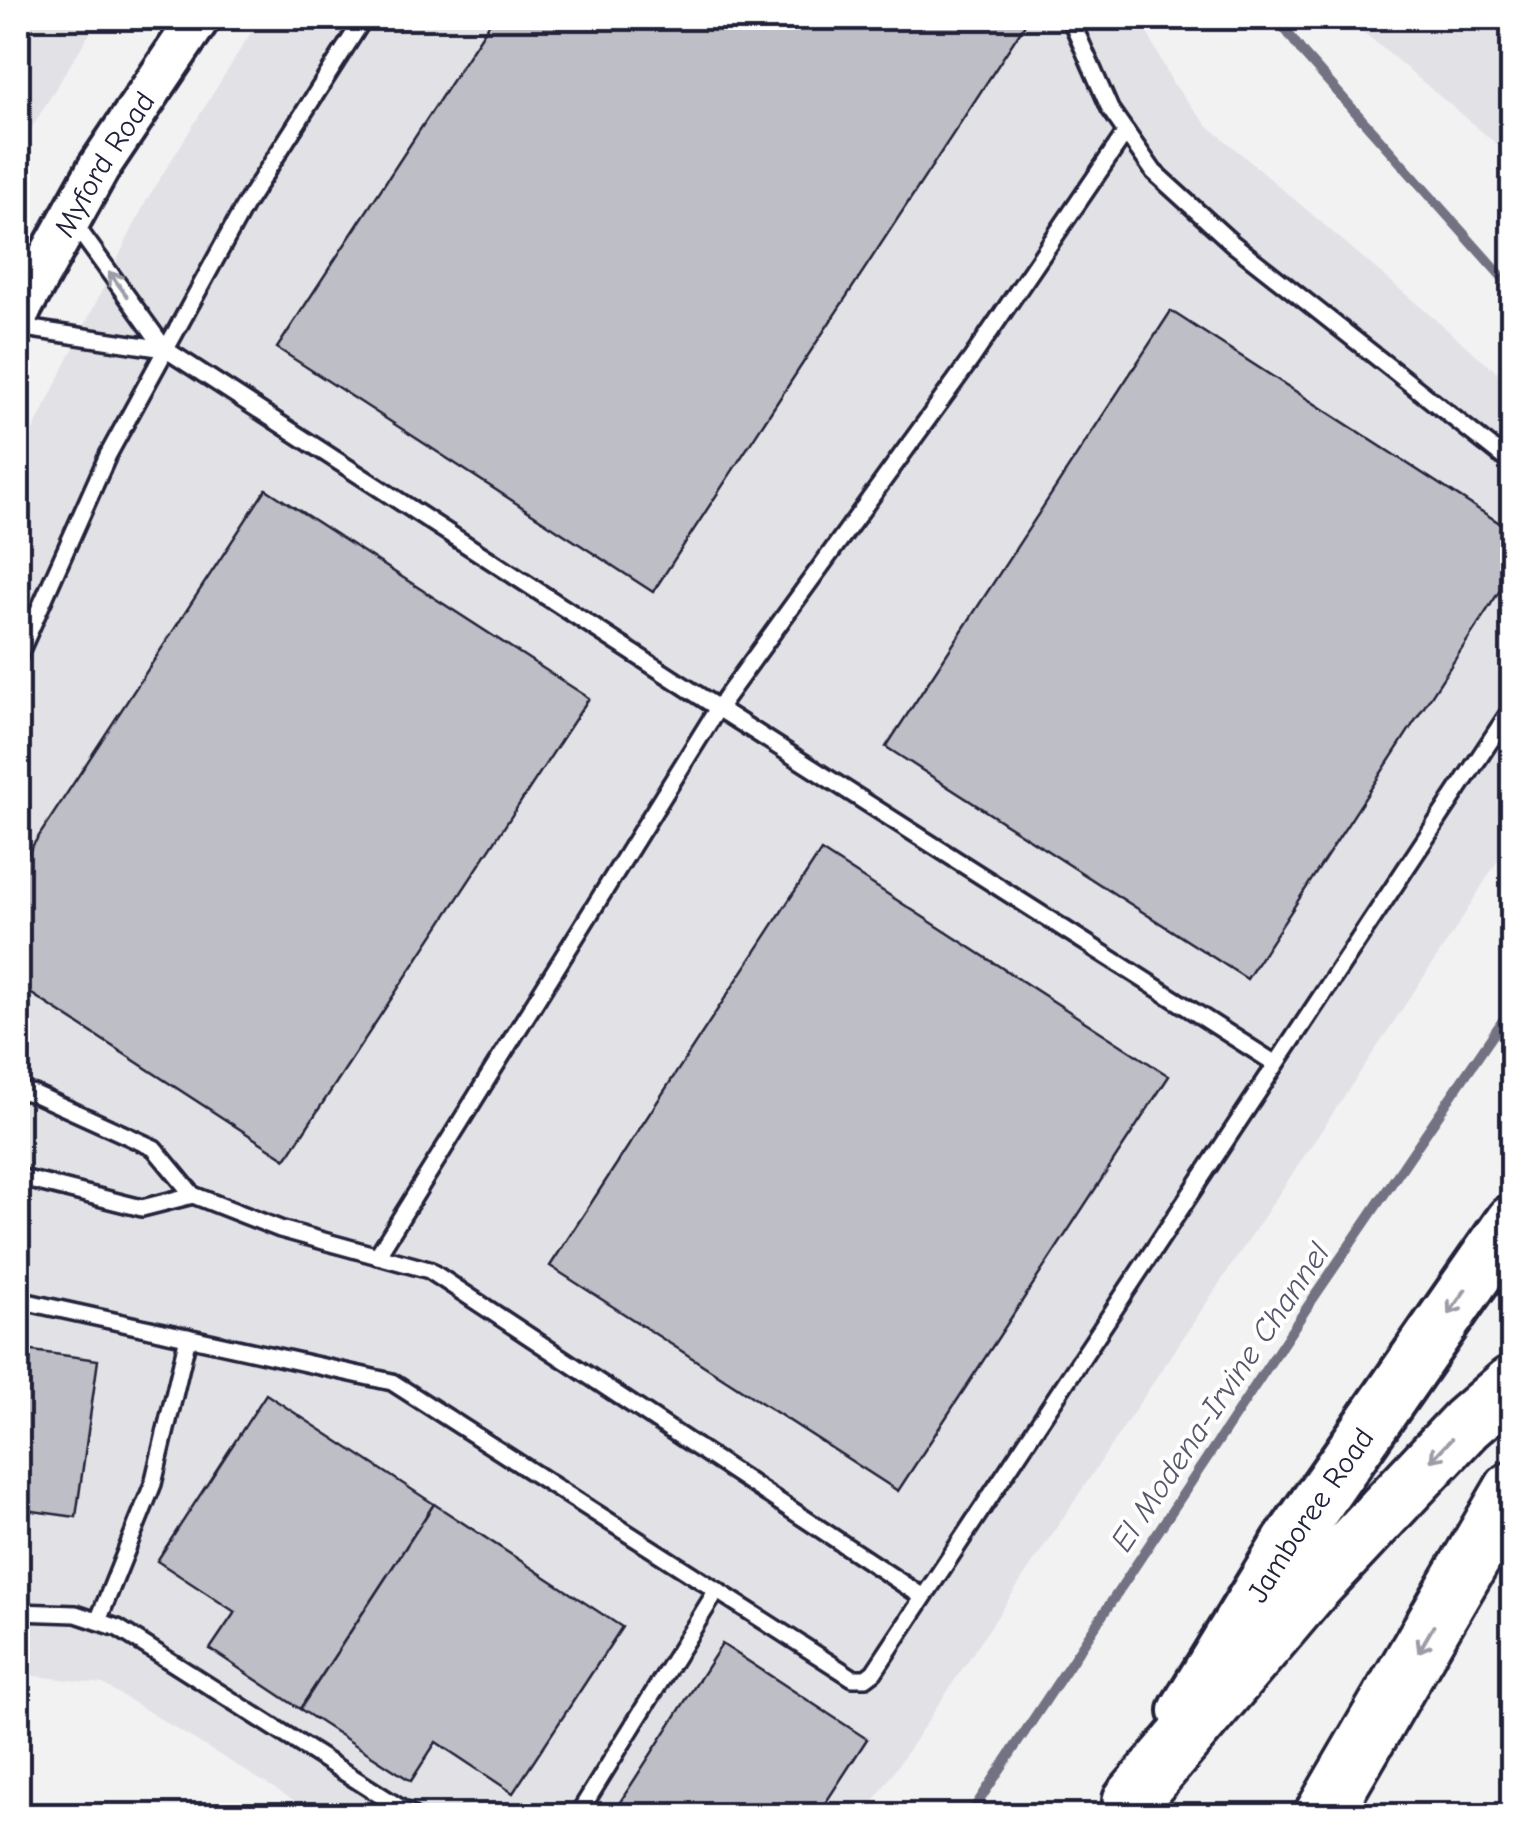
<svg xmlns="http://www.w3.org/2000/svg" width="1530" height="1833" font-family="'Comic Neue',sans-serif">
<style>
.built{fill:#e2e2e6}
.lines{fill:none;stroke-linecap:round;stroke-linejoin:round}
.stream{stroke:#727282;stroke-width:10}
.building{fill:#bebec6;stroke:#22223b;stroke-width:2.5}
.service-casing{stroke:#22223b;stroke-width:22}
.tertiary-casing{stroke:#22223b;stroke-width:48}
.trunk-casing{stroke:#22223b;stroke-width:60}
.motorway-casing{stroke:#22223b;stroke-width:62}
.service{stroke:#fff;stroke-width:15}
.tertiary{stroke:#fff;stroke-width:40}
.trunk{stroke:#fff;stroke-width:52}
.motorway{stroke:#fff;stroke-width:55}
.oneway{stroke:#9c9ca7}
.labels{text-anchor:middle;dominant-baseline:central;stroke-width:8;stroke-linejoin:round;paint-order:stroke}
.street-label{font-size:30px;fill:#22223b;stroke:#fff}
.water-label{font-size:32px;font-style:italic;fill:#58586b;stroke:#fff}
</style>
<rect width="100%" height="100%" fill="#f2f2f3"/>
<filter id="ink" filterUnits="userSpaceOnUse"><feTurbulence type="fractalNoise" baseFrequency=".01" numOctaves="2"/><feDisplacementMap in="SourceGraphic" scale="20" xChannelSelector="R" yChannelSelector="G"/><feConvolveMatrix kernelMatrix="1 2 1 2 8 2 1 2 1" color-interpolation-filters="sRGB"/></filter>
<g filter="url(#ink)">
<g class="built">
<polygon points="18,18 99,18 18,150"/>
<polygon points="260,18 1140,18 1172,82 1206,124 1512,385 1512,837 1453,933 865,1815 318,1815 103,1684 18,1674 18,461 146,201"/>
<polygon points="1347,18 1512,18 1512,157 1361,30"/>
</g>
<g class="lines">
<g class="stream">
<polyline points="1277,18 1303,53 1512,288"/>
<polyline points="969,1816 1308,1306 1512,1007"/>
</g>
</g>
<g class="building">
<polygon points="493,18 1029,18 653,592 277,348"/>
<polygon points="1171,311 1512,531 1512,572 1247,979 886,747"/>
<polygon points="266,489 589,698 286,1159 18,985 18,868"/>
<polygon points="821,851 1169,1076 898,1491 550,1266"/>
<polygon points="18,1349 98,1360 76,1517 18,1509"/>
<polygon points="266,1394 434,1504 300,1709 210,1649 235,1612 157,1561"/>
<polygon points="434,1504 622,1627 513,1793 436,1742 411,1781 300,1709"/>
<polygon points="722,1644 867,1739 817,1816 611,1816"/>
</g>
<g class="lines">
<g class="service-casing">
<g id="service">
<polyline points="1070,18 1110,109 1154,172 1232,243 1512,464"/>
<polyline points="73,222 165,349 718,708 1276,1064"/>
<polyline points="18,327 165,349"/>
<polyline points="18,657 108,455 245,205 364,18"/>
<polyline points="18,1090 35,1094 154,1148 193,1195 280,1229 429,1270 923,1597"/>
<polyline points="18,1177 142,1208 193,1195"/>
<polyline points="377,1256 718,708 972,358 1126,132"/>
<polyline points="18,1300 392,1382 853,1678 866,1678 874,1672 1512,708"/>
<polyline points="18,1612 76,1614 118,1628 413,1816"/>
<polyline points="98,1621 153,1484 188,1337"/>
<polyline points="577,1816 717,1590"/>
</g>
</g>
<g class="tertiary-casing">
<g id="tertiary">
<path id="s1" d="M18,313L99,167L199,18"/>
</g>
</g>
<g class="trunk-casing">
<g id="trunk">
<path id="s2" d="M1186,1711L1289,1543L1512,1222"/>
</g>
</g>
<g class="motorway-casing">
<g id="motorway">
<polyline points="1131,1801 1310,1590 1466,1424 1512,1384"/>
<polyline points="1322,1816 1512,1490"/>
</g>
</g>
<use href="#service" class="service"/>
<use href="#tertiary" class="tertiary"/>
<use href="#trunk" class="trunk"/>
<use href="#motorway" class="motorway"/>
</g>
<defs><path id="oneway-shaft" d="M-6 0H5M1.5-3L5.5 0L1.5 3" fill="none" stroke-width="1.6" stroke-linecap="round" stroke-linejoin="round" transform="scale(2.5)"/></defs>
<g class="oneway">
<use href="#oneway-shaft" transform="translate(118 284) rotate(-126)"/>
<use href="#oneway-shaft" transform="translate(1457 1302) rotate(125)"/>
<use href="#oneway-shaft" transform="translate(1441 1450) rotate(133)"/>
<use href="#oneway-shaft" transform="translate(1426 1639) rotate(120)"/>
</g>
</g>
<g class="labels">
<g class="street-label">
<text stroke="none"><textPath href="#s1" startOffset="172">Myford Road</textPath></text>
<text stroke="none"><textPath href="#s2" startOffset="232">Jamboree Road</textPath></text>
</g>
<g class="water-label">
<text transform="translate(1220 1397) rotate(-56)">El Modena-Irvine Channel</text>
</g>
</g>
<rect width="1530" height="1833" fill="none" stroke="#fff" stroke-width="60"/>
<rect x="30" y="30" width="1470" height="1773" fill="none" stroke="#22223b" stroke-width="4" filter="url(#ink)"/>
</svg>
